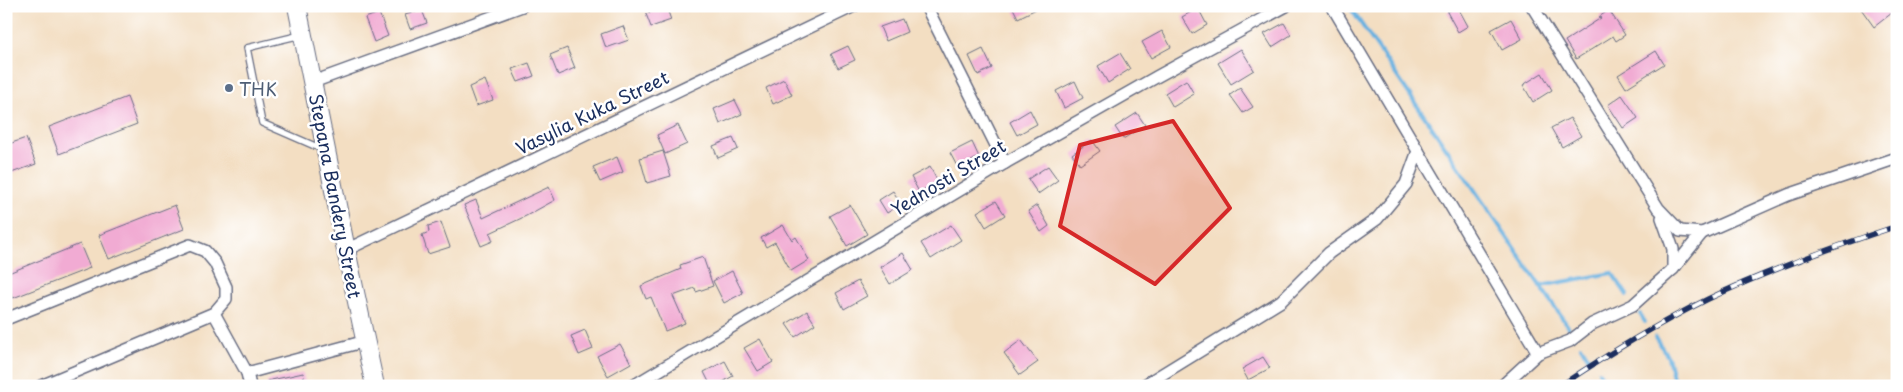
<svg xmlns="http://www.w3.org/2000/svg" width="1903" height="392" font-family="'Playpen Sans',sans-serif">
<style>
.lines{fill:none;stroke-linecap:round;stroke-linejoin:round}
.stream{stroke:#68b1e0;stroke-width:4}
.building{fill:#f1abd3}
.service-casing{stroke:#676c81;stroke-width:8}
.minor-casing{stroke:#676c81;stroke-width:14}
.primary-casing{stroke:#676c81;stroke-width:20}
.service{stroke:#fff;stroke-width:5.5}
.minor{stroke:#fff;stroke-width:11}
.primary{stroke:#fff;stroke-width:18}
.rail-casing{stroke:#1b2f5e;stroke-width:5.5}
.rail{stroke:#fff;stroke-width:4;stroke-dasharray:11;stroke-linecap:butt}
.marked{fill:#d62828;fill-opacity:0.2;stroke:#d62828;stroke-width:4;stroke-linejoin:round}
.service-dot{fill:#5c6f8a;stroke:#fff;stroke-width:2}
.labels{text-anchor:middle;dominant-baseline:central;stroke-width:5;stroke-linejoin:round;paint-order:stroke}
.service-label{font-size:18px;fill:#4e5e75;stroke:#fff;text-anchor:start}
.street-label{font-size:18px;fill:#1b2f5e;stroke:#fff}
</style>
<rect width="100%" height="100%" fill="#fff"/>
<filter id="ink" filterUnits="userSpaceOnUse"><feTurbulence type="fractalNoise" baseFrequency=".02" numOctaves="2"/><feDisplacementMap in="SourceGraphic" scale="10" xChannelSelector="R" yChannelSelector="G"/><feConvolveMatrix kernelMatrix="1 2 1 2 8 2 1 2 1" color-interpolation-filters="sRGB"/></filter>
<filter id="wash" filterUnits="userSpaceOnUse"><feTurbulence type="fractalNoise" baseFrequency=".0096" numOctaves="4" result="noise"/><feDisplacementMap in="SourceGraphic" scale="20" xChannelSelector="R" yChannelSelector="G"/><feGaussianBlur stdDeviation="1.12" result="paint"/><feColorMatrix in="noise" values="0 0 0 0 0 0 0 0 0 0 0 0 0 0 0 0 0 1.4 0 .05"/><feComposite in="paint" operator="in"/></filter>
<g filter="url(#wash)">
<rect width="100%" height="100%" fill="#f3dec2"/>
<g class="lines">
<g class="stream">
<polyline points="1349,6 1569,328"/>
<polyline points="1540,286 1612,273 1627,295"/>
<polyline points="1640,314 1645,322"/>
<polyline points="1655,337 1668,357 1675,386"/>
<polyline points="1581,346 1588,357"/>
<polyline points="1599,372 1608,386"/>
</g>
</g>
<g id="blocks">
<g class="building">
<polygon points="666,6 671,20 651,27 646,14"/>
<polygon points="1012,6 1042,6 1018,18"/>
<polygon points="1457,6 1468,26 1458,32 1447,12"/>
<polygon points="1859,6 1897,6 1897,9 1874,27"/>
<polygon points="1198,8 1207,25 1192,34 1182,17"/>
<polygon points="422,10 427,23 410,29 405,15"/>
<polygon points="1609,10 1625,35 1616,41 1613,36 1576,59 1565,41 1601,18 1599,17"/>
<polygon points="379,13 388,36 374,42 365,18"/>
<polygon points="902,19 907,32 886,41 880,27"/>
<polygon points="1511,19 1522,39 1502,50 1491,30"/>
<polygon points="1284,23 1291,35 1272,47 1264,34"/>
<polygon points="623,26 629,40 606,48 601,34"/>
<polygon points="1162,31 1171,47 1151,58 1142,42"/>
<polygon points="848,46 855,60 838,68 831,54"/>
<polygon points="567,48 575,68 558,75 550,55"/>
<polygon points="983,49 992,68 978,75 969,56"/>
<polygon points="1241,49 1254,70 1231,84 1218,63"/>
<polygon points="1656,51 1664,64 1626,88 1618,75"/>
<polygon points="1120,53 1130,69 1108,83 1098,66"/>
<polygon points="529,63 534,76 518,82 512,69"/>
<polygon points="1542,73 1552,90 1533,102 1523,85"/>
<polygon points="784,79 792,95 773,104 766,88"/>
<polygon points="485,80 493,100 476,106 469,87"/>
<polygon points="1186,80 1194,94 1173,107 1165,93"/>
<polygon points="1075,81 1083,98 1064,108 1056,91"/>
<polygon points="1240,88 1253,107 1243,113 1230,95"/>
<polygon points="1622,95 1638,118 1623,128 1608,105"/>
<polygon points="127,97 137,124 59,154 49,127"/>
<polygon points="735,100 742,114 720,124 714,109"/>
<polygon points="1030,110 1037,124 1017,135 1010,122"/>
<polygon points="1137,113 1145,125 1123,139 1115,127"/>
<polygon points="1570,118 1581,136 1562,147 1551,128"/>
<polygon points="678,125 687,144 665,154 657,135"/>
<polygon points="26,138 36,164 6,175 6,145"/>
<polygon points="733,138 738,149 718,158 713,146"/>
<polygon points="1092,140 1100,151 1080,165 1072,154"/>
<polygon points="972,142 979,157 958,168 950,153"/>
<polygon points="663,151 671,176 647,183 640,158"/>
<polygon points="617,157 623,172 600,182 593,167"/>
<polygon points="1048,166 1058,180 1038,194 1028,179"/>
<polygon points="930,167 938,182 919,192 911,177"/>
<polygon points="549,187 555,200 526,216 490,233 493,241 481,246 464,205 476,200 483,218"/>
<polygon points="893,191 901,204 887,213 879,200"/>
<polygon points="996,201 1005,215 986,227 977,212"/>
<polygon points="175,205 184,229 109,259 99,235"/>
<polygon points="850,205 867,234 847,246 830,216"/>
<polygon points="1037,205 1049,226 1041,232 1028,211"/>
<polygon points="441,222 450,247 428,254 422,235 429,232 428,226"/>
<polygon points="783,225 792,240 796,237 809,260 791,271 775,242 766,247 761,238"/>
<polygon points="951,225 961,240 931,259 921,243"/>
<polygon points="80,244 90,268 13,298 6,282 6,274"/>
<polygon points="903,253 913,270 890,284 880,267"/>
<polygon points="703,257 713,286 696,292 695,288 673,296 685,323 665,331 651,297 646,299 641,286 681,269 680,265"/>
<polygon points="732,271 743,293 724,303 713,281"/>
<polygon points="858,281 867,296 844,309 836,293"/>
<polygon points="807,311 815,324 795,337 786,324"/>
<polygon points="585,330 593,349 579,355 571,336"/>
<polygon points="760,339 773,362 758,371 744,348"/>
<polygon points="1021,340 1038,362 1020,375 1004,353"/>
<polygon points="620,344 631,363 608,376 597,356"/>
<polygon points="1263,357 1270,368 1248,380 1242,369"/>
<polygon points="725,361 733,376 716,386 711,386 704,372"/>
<polygon points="303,373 306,386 267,386 267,381"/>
</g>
</g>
</g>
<g filter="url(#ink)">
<use href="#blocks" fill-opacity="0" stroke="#676c81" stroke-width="1"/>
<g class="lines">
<g class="service-casing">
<polyline id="service" points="301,35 247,48 262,123 324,150"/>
</g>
<g class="minor-casing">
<g id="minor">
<polyline points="926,6 1005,163"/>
<polyline points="1332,6 1538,353"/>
<polyline points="1532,6 1658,208 1680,231 1702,233 1788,195 1897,158"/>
<polyline points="313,82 522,6"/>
<polyline points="1662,218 1673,249 1673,269"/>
<polyline points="346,250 854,6"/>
<polyline points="214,313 247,373 250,386"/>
<polyline points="6,319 190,245 205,251 215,263 226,287 226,299 214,313 41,386"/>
<polyline points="247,373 366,341"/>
<polyline points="633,386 1005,163 1158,76 1286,6"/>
<polyline points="1143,386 1281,301 1329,253 1377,219 1406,184 1418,151"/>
<polyline points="1502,386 1538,353 1570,341 1592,324 1633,305 1673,269 1702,233"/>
</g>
</g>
<g class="primary-casing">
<polyline id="primary" points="297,6 346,250 375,386"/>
</g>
<use href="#service" class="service"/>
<use href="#minor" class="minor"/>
<use href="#primary" class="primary"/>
<g class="rail-casing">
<path id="rail" d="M1560,386C1608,354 1657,324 1708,299C1769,270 1833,247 1897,226"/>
</g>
<use href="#rail" class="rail"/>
</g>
</g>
<path class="marked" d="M1173,121L1230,208L1155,284L1060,226L1080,145Z"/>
<circle class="service-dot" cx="229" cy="88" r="5"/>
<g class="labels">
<g class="service-label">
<text x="239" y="88">ТНК</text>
</g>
<g class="street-label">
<text transform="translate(592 112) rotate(-26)">Vasylia Kuka Street</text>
<text transform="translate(948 177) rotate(-31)">Yednosti Street</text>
<text transform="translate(336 196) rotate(79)">Stepana Bandery Street</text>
</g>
</g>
<rect width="1903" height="392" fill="none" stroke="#fff" stroke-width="25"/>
</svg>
